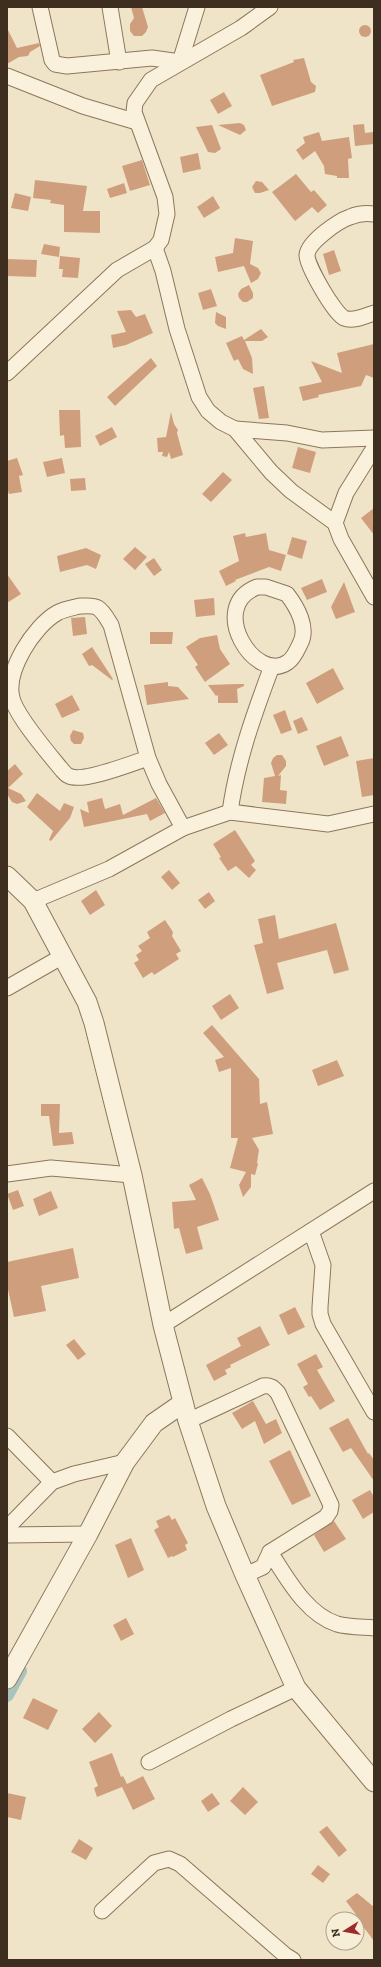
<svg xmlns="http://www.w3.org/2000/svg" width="381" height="1967" font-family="'Zilla Slab',serif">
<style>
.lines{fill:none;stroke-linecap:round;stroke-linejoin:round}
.canal{stroke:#a9c4bc;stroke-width:14}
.building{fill:#cf9f7d}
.minor-casing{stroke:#8d765c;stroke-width:17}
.tertiary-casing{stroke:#8d765c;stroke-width:21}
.minor{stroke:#faf1dc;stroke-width:15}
.tertiary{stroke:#faf1dc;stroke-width:19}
</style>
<rect width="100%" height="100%" fill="#f0e4c8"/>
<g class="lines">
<polyline class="canal" points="7,1695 20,1671"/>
</g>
<g class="building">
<polygon points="131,7 142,7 148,27 146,32 142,36 134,36 130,31 130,24 134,18"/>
<circle cx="365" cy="31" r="6"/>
<polygon points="7,28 17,48 39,43 40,46 30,52 28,56 19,57 7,64"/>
<polygon points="304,58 311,82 316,86 315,92 272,106 260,75 294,62 293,60"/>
<polygon points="224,92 232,106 218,114 210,100"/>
<polygon points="240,123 244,125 246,130 240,135 218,125"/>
<polygon points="364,124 365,133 373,132 374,144 355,146 353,125"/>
<polygon points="212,125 221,149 215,153 208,152 196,127"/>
<polygon points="319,132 322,141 349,137 352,158 348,159 349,178 337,178 337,176 325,174 324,166 315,151 303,160 296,150 305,143 303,137"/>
<polygon points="198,153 201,169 183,173 180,157"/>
<polygon points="142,160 150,185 130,191 122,166"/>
<polygon points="296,174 311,192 314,190 327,205 318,213 312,207 295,221 272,192"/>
<polygon points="35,180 87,186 83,211 100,211 100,233 64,232 64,205 50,203 51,200 33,198"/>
<polygon points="256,181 262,182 269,190 260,193 255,193 252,187"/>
<polygon points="124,183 127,193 110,198 107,189"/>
<polygon points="15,193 31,197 28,211 11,208"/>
<polygon points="213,196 220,208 204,218 197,207"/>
<polygon points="235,238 253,241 250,264 258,268 261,273 258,279 251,283 244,266 218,272 215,257 233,253"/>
<polygon points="44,244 60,247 59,257 41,254"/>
<polygon points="334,250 341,271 329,275 323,254"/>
<polygon points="60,256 80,258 78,278 62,277 63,269 59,269"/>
<polygon points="7,259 37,260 36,277 7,276"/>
<polygon points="249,285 253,293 253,298 247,302 243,302 239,298 238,294 241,289"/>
<polygon points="211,289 217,306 203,310 198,293"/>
<polygon points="131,310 136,317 145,314 153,333 126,345 113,348 111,335 126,332 117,311"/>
<polygon points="216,312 226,317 226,329 218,326 215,323"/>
<polygon points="261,329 268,337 262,341 245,341 252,358 253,374 243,369 238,359 234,361 226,343 242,336 244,340"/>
<polygon points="374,344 374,378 366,375 361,386 318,395 319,397 303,401 299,387 322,382 311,361 342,373 337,353"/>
<polygon points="151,358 157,366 115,406 107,397"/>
<polygon points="264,386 269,418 259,419 253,388"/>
<polygon points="59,410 80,410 81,447 65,448 64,435 60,436"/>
<polygon points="171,412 174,424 178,430 177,433 183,455 171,459 169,452 167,457 162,456 163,452 158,452 157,438 166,437"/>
<polygon points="112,427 117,437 100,446 95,436"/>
<polygon points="298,447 316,452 310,473 292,468"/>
<polygon points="17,458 23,475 19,476 22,492 9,494 7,489 7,461"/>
<polygon points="62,458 65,473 47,477 43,462"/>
<polygon points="223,472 232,480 211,502 202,494"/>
<polygon points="85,478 86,490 71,491 70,479"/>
<polygon points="374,508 374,535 361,518"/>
<polygon points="245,533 246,537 266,533 269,550 286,555 281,571 269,567 235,580 236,581 226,586 219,571 239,561 233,536"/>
<polygon points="292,537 307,541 302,559 287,554"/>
<polygon points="135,547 147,557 135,570 123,559"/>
<polygon points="86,548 101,555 96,569 87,565 60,572 57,556"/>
<polygon points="154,558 162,570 154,576 145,564"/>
<polygon points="7,574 21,594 7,603"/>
<polygon points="322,579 327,592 307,600 301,588"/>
<polygon points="344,582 355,612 336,619 331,607"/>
<polygon points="214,598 215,615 196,617 194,600"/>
<polygon points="85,617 87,634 73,636 71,618"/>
<polygon points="150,632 173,632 172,644 150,644"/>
<polygon points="217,635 220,649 230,664 205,682 195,667 198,665 186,647 200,638"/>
<polygon points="92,647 113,679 112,680 92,665 89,666 82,654"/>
<polygon points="333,668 344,689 317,704 306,683"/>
<polygon points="168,682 168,686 178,687 189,699 147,705 144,685"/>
<polygon points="237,684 244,684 244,686 237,689 238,703 218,703 218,695 216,696 208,685"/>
<polygon points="72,695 80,710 62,718 55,704"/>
<polygon points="285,710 292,730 281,734 273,715"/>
<polygon points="302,717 308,730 298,734 293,721"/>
<polygon points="73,730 83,733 84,738 81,744 74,744 71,741 70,736"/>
<polygon points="219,733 228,745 214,755 205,743"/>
<polygon points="341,736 349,756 324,766 316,746"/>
<polygon points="277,755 282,755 286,761 286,766 278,776 281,775 280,790 287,791 286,804 262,802 264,778 275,776 271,763 273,758"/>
<polygon points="374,758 374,795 362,797 356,761"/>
<polygon points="15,764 23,774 8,788 21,794 26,801 17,804 12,802 7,794 7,771"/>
<polygon points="37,793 60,811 64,803 74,807 70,818 51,841 49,840 53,831 27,807"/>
<polygon points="102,798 105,809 120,804 123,815 156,798 165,813 150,821 147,814 84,827 80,809 89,813 87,802"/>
<polygon points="235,830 255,861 251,865 256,870 249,878 236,866 228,871 219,858 221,857 213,844"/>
<polygon points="169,870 180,883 172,890 161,877"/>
<polygon points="96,890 105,905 90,915 81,901"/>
<polygon points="209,892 215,901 205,909 198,900"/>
<polygon points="275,915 279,939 336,923 349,970 334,974 327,950 277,963 284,989 267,994 254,945 263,943 258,919"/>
<polygon points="165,920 173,932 172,936 181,951 176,954 179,959 154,975 152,972 143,978 134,963 139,960 136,955 142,951 138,946 150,938 147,932"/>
<polygon points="230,994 239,1008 221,1020 212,1006"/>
<polygon points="212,1025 259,1079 260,1104 267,1102 273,1134 252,1138 259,1150 257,1163 258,1164 255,1175 251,1174 251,1187 243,1197 239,1185 246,1172 230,1168 238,1138 231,1138 231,1068 219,1072 215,1060 224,1057 203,1033"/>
<polygon points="337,1060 344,1076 318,1086 312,1070"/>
<polygon points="41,1104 60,1104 59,1133 72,1132 74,1144 53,1146 49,1116 41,1116"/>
<polygon points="202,1178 210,1194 219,1220 197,1227 203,1249 186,1254 179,1228 174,1229 172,1202 196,1200 189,1185"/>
<polygon points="18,1190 24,1206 13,1210 7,1194"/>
<polygon points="51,1191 58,1208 39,1216 33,1199"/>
<polygon points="73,1248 79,1278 41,1286 46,1311 14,1317 7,1285 7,1262"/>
<polygon points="295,1307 305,1327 288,1335 279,1315"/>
<polygon points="260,1326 270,1345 230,1365 231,1367 225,1370 227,1374 214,1381 206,1365 241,1346 237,1338"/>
<polygon points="74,1339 86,1354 78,1360 66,1345"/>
<polygon points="316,1354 323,1367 317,1370 335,1401 320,1410 311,1396 309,1397 303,1387 308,1384 297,1364"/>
<polygon points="253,1401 266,1424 276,1419 282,1433 264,1444 255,1421 242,1429 232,1413"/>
<polygon points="348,1418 368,1454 369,1453 374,1460 374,1481 351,1448 343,1452 329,1428"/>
<polygon points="290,1450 311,1496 292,1505 269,1461"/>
<polygon points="370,1490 374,1497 374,1512 363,1519 352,1500"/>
<polygon points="169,1515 172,1520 175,1518 188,1543 185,1545 187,1550 173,1557 172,1556 168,1558 154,1530 159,1527 156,1521"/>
<polygon points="334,1521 346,1539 324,1552 314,1535"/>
<polygon points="131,1538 144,1570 128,1578 115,1545"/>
<polygon points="126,1618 134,1634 121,1641 113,1625"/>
<polygon points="33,1698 58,1710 48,1730 23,1718"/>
<polygon points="99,1712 112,1726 95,1743 82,1729"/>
<polygon points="112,1753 121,1777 123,1776 127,1784 143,1776 155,1799 133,1810 122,1787 97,1797 94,1788 98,1786 89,1762"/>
<polygon points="243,1787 258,1802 245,1815 230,1801"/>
<polygon points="7,1793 26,1797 21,1820 7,1817"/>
<polygon points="212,1793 220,1804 208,1812 201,1801"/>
<polygon points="327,1826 347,1850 339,1857 319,1832"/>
<polygon points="79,1839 93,1848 86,1860 71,1852"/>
<polygon points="318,1865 330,1874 323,1883 311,1874"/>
<polygon points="357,1893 374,1907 374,1941 359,1921 360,1920 346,1901"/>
</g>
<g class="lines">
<g class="minor-casing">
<g id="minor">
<polyline points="40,7 52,60 55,64 67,66 152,58 180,62 197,7"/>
<polyline points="110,7 119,62"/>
<polyline points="7,76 83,106 137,122"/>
<path d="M374,214C367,213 357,214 350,217C338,221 308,242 307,255C307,266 334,313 344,318C353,322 365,316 374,313"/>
<polyline points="155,248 163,271 177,329 199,397 208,411 221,422 235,429 271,472 291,491 335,523 341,539 374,597"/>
<polyline points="7,373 117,270 155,248 161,240 167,214 165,197 134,112 135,103 151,80 241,28 270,7"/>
<polyline points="235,429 287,433 322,440 374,438"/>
<polyline points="335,523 346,493 374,448"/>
<path d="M257,587H266L287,594C297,607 309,628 300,644C297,650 294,658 288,662C256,685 206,607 257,587Z"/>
<path d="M148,758C133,763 82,783 69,776C66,775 64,772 62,770C49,754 16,716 12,698C5,671 34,626 57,613C64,609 72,608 80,606C86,606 93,605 98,608C104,612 107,619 111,625L148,758L159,784L183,828"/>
<path d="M230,812C237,761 254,714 272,666"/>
<polyline points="33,901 109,869 183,828 230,812 328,824 374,814"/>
<polyline points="7,988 63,956"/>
<polyline points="7,1174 51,1168 132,1175"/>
<polyline points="311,1231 323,1265 320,1307 320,1314 323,1324 374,1412"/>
<polyline points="163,1325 374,1191"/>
<path d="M188,1421L263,1386C270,1385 273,1387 278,1393L331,1505L330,1511L326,1517L270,1552"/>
<polyline points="7,1436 52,1482"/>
<polyline points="7,1528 52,1482 74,1474 125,1462"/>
<polyline points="7,1535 88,1534"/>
<path d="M245,1575L263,1567L270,1552C287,1578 306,1614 337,1624C348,1627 362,1627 374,1628"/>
<polyline points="149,1762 231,1719 296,1688"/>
<polyline points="102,1911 154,1863 169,1859 180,1864 285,1955 293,1960"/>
</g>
</g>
<g class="tertiary-casing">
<g id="tertiary">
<polyline points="7,876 33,901 87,1002 94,1023 132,1175 163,1325 188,1421 216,1506 245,1575 296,1688 374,1782"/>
<polyline points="7,1679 88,1534 125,1462 154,1423 183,1403"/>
</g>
</g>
<use href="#minor" class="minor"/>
<use href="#tertiary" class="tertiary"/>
</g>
<rect width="381" height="1967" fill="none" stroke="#3d2e20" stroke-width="16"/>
<g transform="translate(345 1931) rotate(259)"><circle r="19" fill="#f7eed8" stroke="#ada18e"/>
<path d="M0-3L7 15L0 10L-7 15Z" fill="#9e2a2b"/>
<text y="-6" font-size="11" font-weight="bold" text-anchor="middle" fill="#3d2e20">N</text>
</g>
</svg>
